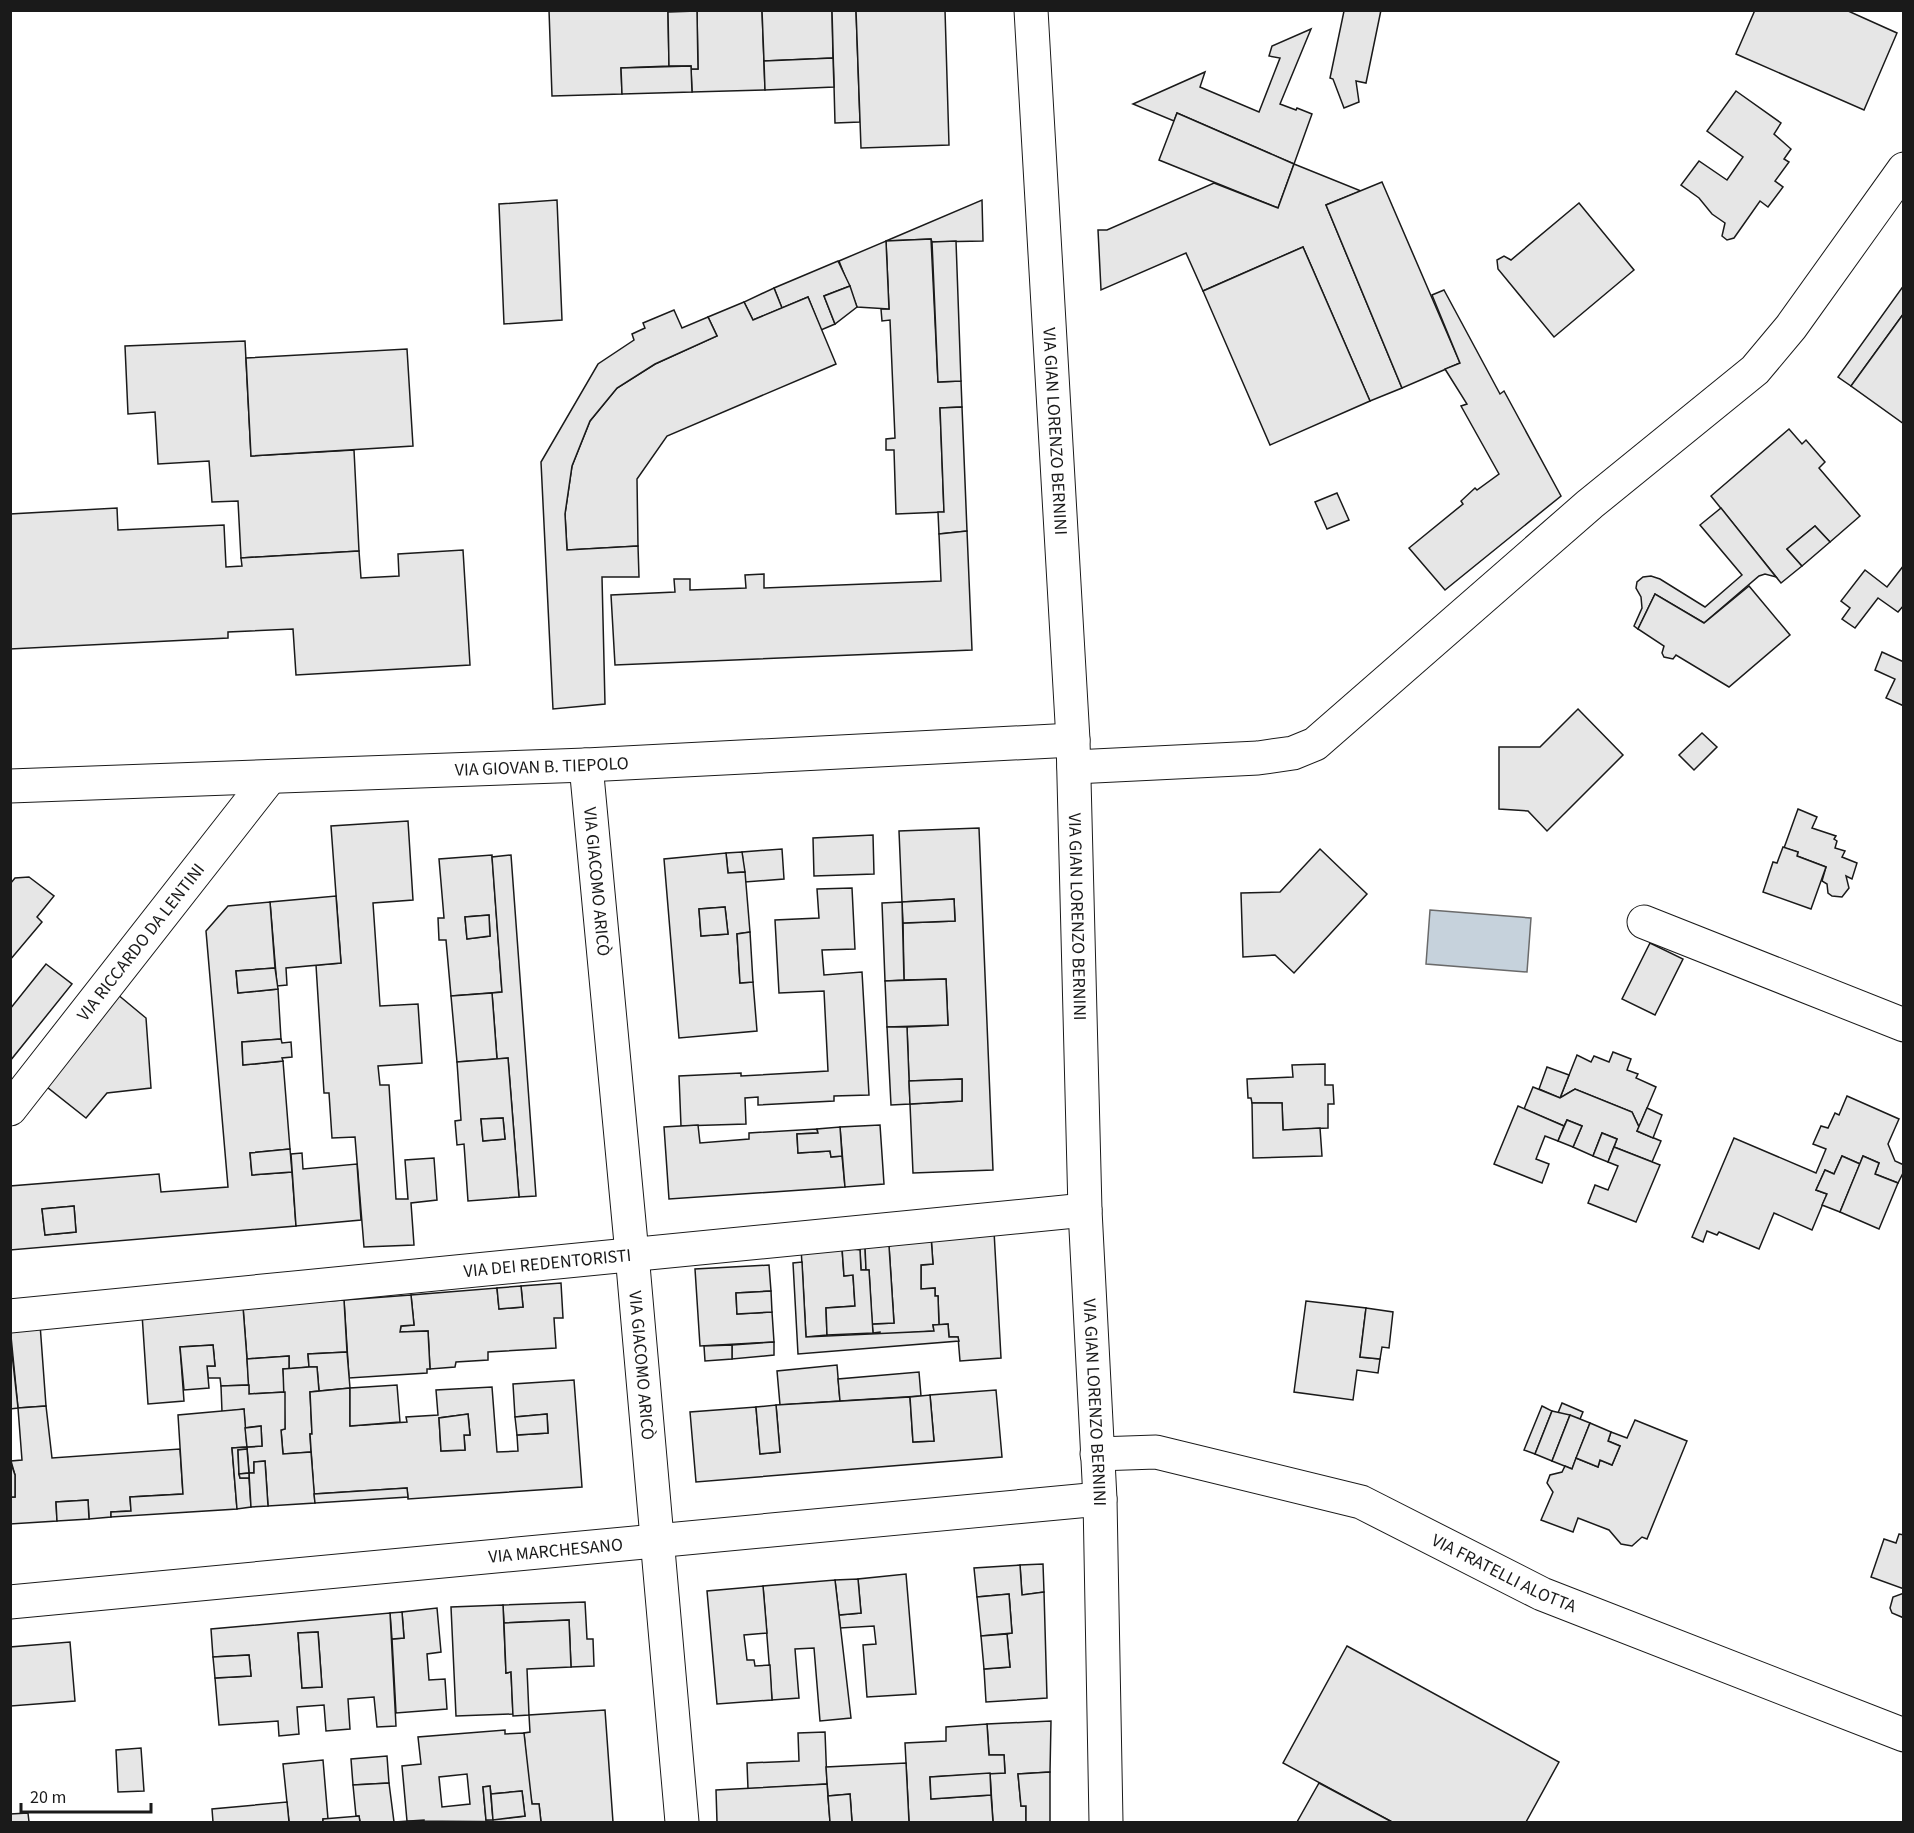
<svg xmlns="http://www.w3.org/2000/svg" width="1914" height="1833" font-family="'Source Sans 3',sans-serif">
<style>
.water{fill:#c6d2dc;stroke:#6a6a6a;stroke-width:1.5}
.building{fill:#e6e6e6;stroke:#1a1a1a;stroke-width:1.5;fill-rule:evenodd}
.lines{fill:none;stroke-linecap:round;stroke-linejoin:round}
.street-casing{stroke:#1a1a1a;stroke-width:35}
.street{stroke:#fff;stroke-width:33}
.labels{text-anchor:middle;dominant-baseline:central;stroke-width:4.5;stroke-linejoin:round;paint-order:stroke}
.street-label{font-size:18px;fill:#1a1a1a;stroke:#fff}
</style>
<rect width="100%" height="100%" fill="#fff"/>
<polygon class="water" points="1430,910 1531,918 1527,972 1426,964"/>
<g class="building">
<polygon points="549,10 762,10 765,90 692,92 691,69 698,69 697,11 668,12 669,66 621,68 622,94 552,96"/>
<polygon points="762,10 832,10 833,58 764,61"/>
<polygon points="832,10 856,10 860,122 835,123"/>
<polygon points="856,10 945,10 949,145 861,148"/>
<polygon points="1381,10 1366,83 1356,81 1359,102 1344,108 1333,79 1330,78 1344,11"/>
<polygon points="1755,10 1846,10 1897,33 1864,110 1736,54"/>
<polygon points="697,11 698,69 691,69 691,66 669,66 668,12"/>
<polygon points="1311,29 1280,104 1296,110 1297,108 1312,114 1294,164 1177,113 1174,121 1133,104 1205,72 1200,87 1259,112 1280,58 1269,56 1272,46"/>
<polygon points="833,58 834,87 765,90 764,61"/>
<polygon points="691,66 692,92 622,94 621,68"/>
<polygon points="1736,91 1781,123 1774,134 1791,149 1784,159 1789,162 1775,181 1783,187 1768,207 1760,201 1734,238 1727,240 1722,236 1725,223 1712,214 1699,198 1681,185 1699,161 1727,180 1743,157 1707,131"/>
<polygon points="1177,113 1294,164 1278,208 1159,160"/>
<polygon points="1294,164 1361,191 1326,205 1402,388 1370,401 1303,247 1203,291 1186,253 1101,290 1098,230 1107,230 1214,183 1278,208"/>
<polygon points="1382,182 1460,363 1402,388 1326,205"/>
<polygon points="557,200 562,320 504,324 499,204"/>
<polygon points="982,200 983,241 932,242 931,239 886,241"/>
<polygon points="1579,203 1634,270 1554,337 1498,269 1497,260 1504,256 1511,260"/>
<polygon points="931,239 938,382 961,381 962,407 940,408 944,512 896,514 894,450 886,450 886,439 895,438 890,320 882,321 881,309 889,309 886,241"/>
<polygon points="886,241 889,309 857,307 839,261"/>
<polygon points="956,241 961,381 938,382 932,242"/>
<polygon points="1303,247 1370,401 1270,445 1203,291"/>
<polygon points="838,261 850,286 824,296 835,324 821,330 808,297 782,308 774,288"/>
<polygon points="1904,285 1904,313 1851,386 1838,377"/>
<polygon points="850,286 857,307 835,324 824,296"/>
<polygon points="774,288 782,308 753,320 744,302"/>
<polygon points="1444,290 1500,394 1504,391 1561,496 1445,590 1409,548 1463,504 1461,501 1475,488 1477,490 1499,474 1461,406 1467,404 1445,369 1460,363 1432,295"/>
<polygon points="808,297 836,364 667,436 637,479 638,546 567,550 565,514 572,466 590,421 617,388 655,364 717,336 708,317 744,302 753,320"/>
<polygon points="674,310 682,328 708,317 717,336 655,364 617,388 590,421 572,466 565,514 567,550 638,546 639,577 602,577 605,704 553,709 541,462 598,364 634,340 632,334 645,328 643,323"/>
<polygon points="1904,313 1904,424 1851,386"/>
<polygon points="245,341 251,456 354,450 359,551 241,558 238,501 212,502 209,461 158,464 155,412 128,414 125,346"/>
<polygon points="407,349 413,446 251,456 246,358"/>
<polygon points="962,407 967,531 939,534 938,512 944,512 940,408"/>
<polygon points="1789,429 1802,444 1806,440 1825,462 1819,468 1860,516 1830,542 1815,526 1787,549 1802,566 1781,583 1711,496"/>
<polygon points="1337,493 1349,520 1327,529 1315,502"/>
<polygon points="117,508 118,530 224,525 226,567 242,566 241,558 359,551 361,578 399,576 398,554 463,550 470,665 296,675 293,629 228,632 228,638 10,649 10,514"/>
<polygon points="1721,508 1776,577 1765,574 1759,576 1704,623 1655,594 1638,629 1634,626 1642,608 1641,597 1636,588 1637,582 1643,577 1651,576 1660,579 1705,607 1742,575 1700,525"/>
<polygon points="1815,526 1830,542 1802,566 1787,549"/>
<polygon points="967,531 972,650 615,665 611,595 675,592 674,579 690,579 690,590 746,588 745,575 764,574 764,588 941,581 939,534"/>
<polygon points="1904,565 1904,605 1898,612 1878,598 1855,628 1842,619 1850,608 1841,601 1865,570 1887,587"/>
<polygon points="1749,586 1790,635 1729,687 1676,655 1673,659 1664,657 1662,653 1664,646 1638,629 1655,594 1704,623"/>
<polygon points="1882,652 1904,662 1904,706 1886,698 1895,679 1875,670"/>
<polygon points="1578,709 1623,755 1547,831 1528,811 1499,809 1499,747 1540,747"/>
<polygon points="1702,733 1717,747 1694,770 1679,755"/>
<polygon points="1798,809 1817,817 1812,828 1836,836 1834,839 1837,841 1835,848 1845,851 1842,857 1857,863 1852,879 1846,876 1849,888 1842,897 1832,896 1828,893 1827,884 1822,881 1826,867 1797,856 1798,852 1784,848"/>
<polygon points="408,821 413,900 373,903 380,1006 418,1004 422,1063 378,1066 380,1085 389,1085 396,1199 408,1199 405,1160 434,1158 437,1200 411,1203 414,1245 364,1247 355,1137 332,1138 329,1093 324,1093 316,965 341,963 331,826"/>
<polygon points="979,828 993,1170 913,1173 910,1104 962,1101 962,1079 909,1081 907,1027 948,1025 946,979 904,980 903,923 955,921 954,899 902,902 899,831"/>
<polygon points="873,835 874,874 814,876 813,838"/>
<polygon points="1783,847 1798,852 1797,856 1826,867 1811,909 1763,892 1773,862 1777,863"/>
<polygon points="782,849 784,879 745,882 742,852"/>
<polygon points="1320,849 1367,894 1294,973 1275,955 1243,957 1241,893 1280,892"/>
<polygon points="742,852 745,872 728,873 726,853"/>
<path d="M726,853L728,873L745,872L750,932L737,934L740,983L753,982L757,1031L679,1038L664,859ZM725,907L728,934L701,936L699,909Z"/>
<path d="M492,855L502,992L451,996L446,940H439L438,918H444L439,859ZM489,915L490,936L467,939L465,917Z"/>
<polygon points="511,855 536,1196 519,1197 508,1058 497,1059 492,993 502,992 492,857"/>
<polygon points="29,877 54,896 37,917 42,922 10,960 10,884 15,878"/>
<polygon points="852,888 855,949 822,950 824,975 862,972 869,1095 834,1096 834,1101 758,1105 758,1097 745,1098 746,1124 681,1126 679,1076 741,1073 741,1076 828,1071 824,991 779,993 775,920 819,918 817,889"/>
<polygon points="336,896 341,963 286,968 287,985 277,986 270,902"/>
<polygon points="954,899 955,921 903,923 902,902"/>
<path d="M270,902L275,968L236,971L238,993L278,989L281,1039L242,1042L243,1065L283,1061L290,1149L250,1153L252,1175L292,1172L296,1226L10,1250V1186L159,1174L161,1192L228,1187L206,931L228,906ZM74,1206L76,1232L45,1235L42,1209Z"/>
<polygon points="902,902 904,980 885,981 882,903"/>
<polygon points="725,907 728,934 701,936 699,909"/>
<polygon points="489,915 490,936 467,939 465,917"/>
<polygon points="750,932 753,982 740,983 737,934"/>
<polygon points="1650,943 1683,959 1655,1015 1622,999"/>
<polygon points="46,964 72,984 10,1061 10,1009"/>
<polygon points="275,968 278,989 238,993 236,971"/>
<polygon points="946,979 948,1025 887,1027 885,981"/>
<polygon points="492,993 497,1059 457,1062 451,996"/>
<polygon points="117,994 146,1018 151,1088 107,1093 86,1118 47,1087"/>
<polygon points="887,1027 907,1027 910,1104 891,1105"/>
<polygon points="281,1039 282,1043 291,1042 292,1057 282,1058 283,1061 243,1065 242,1042"/>
<polygon points="1613,1052 1631,1059 1627,1070 1638,1074 1636,1078 1656,1087 1639,1127 1632,1112 1575,1089 1560,1098 1577,1055 1591,1062 1594,1056 1609,1062"/>
<path d="M508,1058L519,1197L468,1201L464,1144L457,1145L455,1121L461,1120L457,1062ZM503,1118L505,1139L483,1141L481,1119Z"/>
<polygon points="1325,1064 1325,1085 1333,1085 1334,1104 1328,1104 1328,1128 1283,1130 1282,1103 1252,1103 1251,1098 1248,1098 1247,1079 1293,1077 1292,1065"/>
<polygon points="1547,1067 1569,1075 1560,1098 1539,1089"/>
<polygon points="962,1079 962,1101 910,1104 909,1081"/>
<polygon points="1533,1087 1560,1098 1575,1089 1632,1112 1639,1127 1637,1131 1661,1141 1652,1162 1614,1147 1617,1139 1602,1133 1593,1156 1573,1147 1582,1126 1567,1120 1564,1126 1524,1109"/>
<polygon points="1847,1096 1899,1119 1888,1144 1895,1161 1904,1165 1904,1171 1898,1183 1875,1174 1879,1163 1863,1156 1860,1164 1842,1156 1834,1174 1825,1170 1816,1190 1827,1194 1812,1230 1774,1213 1759,1249 1719,1232 1717,1235 1707,1231 1703,1242 1692,1237 1734,1138 1816,1173 1826,1149 1813,1144 1821,1126 1828,1128 1835,1113 1839,1115"/>
<polygon points="1252,1103 1282,1103 1283,1130 1320,1128 1322,1156 1253,1158"/>
<polygon points="1518,1106 1564,1126 1558,1141 1545,1136 1536,1159 1549,1164 1542,1183 1494,1164"/>
<polygon points="1647,1108 1662,1115 1653,1138 1637,1131"/>
<polygon points="503,1118 505,1139 483,1141 481,1119"/>
<polygon points="1567,1120 1582,1126 1573,1147 1558,1141"/>
<polygon points="698,1125 700,1143 749,1139 749,1133 817,1129 818,1133 797,1134 798,1153 830,1151 831,1157 842,1156 845,1187 669,1199 664,1127"/>
<polygon points="880,1125 884,1184 845,1187 840,1127"/>
<polygon points="840,1127 842,1156 831,1157 830,1151 798,1153 797,1134 818,1133 817,1129"/>
<polygon points="1602,1133 1617,1139 1608,1162 1593,1156"/>
<polygon points="1614,1147 1660,1165 1636,1222 1588,1203 1595,1185 1608,1190 1618,1166 1608,1162"/>
<polygon points="290,1149 292,1172 252,1175 250,1153"/>
<polygon points="302,1153 303,1169 357,1164 361,1220 296,1226 291,1154"/>
<polygon points="1842,1156 1860,1164 1840,1212 1822,1205 1827,1194 1816,1190 1825,1170 1834,1174"/>
<polygon points="1863,1156 1879,1163 1875,1174 1898,1183 1879,1229 1840,1212"/>
<polygon points="74,1206 76,1232 45,1235 42,1209"/>
<polygon points="994,1231 1001,1358 960,1361 958,1337 949,1337 948,1324 939,1325 938,1296 935,1296 935,1288 921,1289 921,1265 933,1264 931,1236"/>
<polygon points="931,1236 933,1264 921,1265 921,1289 935,1288 935,1296 938,1296 939,1325 933,1325 934,1331 880,1335 880,1332 873,1333 872,1324 894,1323 889,1246"/>
<polygon points="865,1242 866,1270 861,1270 860,1250 854,1249 854,1248 842,1248 844,1276 853,1275 855,1306 826,1308 827,1335 806,1337 801,1247"/>
<polygon points="889,1246 894,1323 872,1324 869,1270 866,1270 865,1247"/>
<polygon points="842,1248 854,1248 854,1249 860,1250 861,1270 869,1270 873,1333 827,1335 826,1308 855,1306 853,1275 844,1276"/>
<polygon points="802,1262 806,1337 934,1331 933,1325 948,1324 949,1337 958,1337 959,1341 798,1354 793,1263"/>
<polygon points="769,1265 771,1291 736,1293 737,1314 772,1312 774,1342 700,1346 695,1269"/>
<polygon points="561,1283 563,1318 554,1318 556,1348 488,1352 488,1360 456,1362 455,1367 430,1369 428,1331 400,1332 401,1326 414,1325 411,1295 497,1288 499,1309 523,1307 521,1286"/>
<polygon points="521,1286 523,1307 499,1309 497,1288"/>
<polygon points="771,1291 772,1312 737,1314 736,1293"/>
<polygon points="411,1295 414,1325 401,1326 400,1332 428,1331 430,1369 427,1369 427,1373 349,1378 344,1300"/>
<polygon points="344,1300 347,1352 308,1354 309,1367 289,1369 289,1356 247,1359 243,1307"/>
<polygon points="1306,1301 1366,1308 1360,1357 1380,1359 1378,1373 1357,1370 1353,1400 1294,1392"/>
<polygon points="243,1307 249,1385 221,1386 220,1378 208,1378 207,1366 215,1366 213,1345 180,1347 184,1401 148,1404 142,1314"/>
<polygon points="1366,1308 1393,1312 1389,1348 1382,1347 1380,1359 1360,1357"/>
<polygon points="40,1324 46,1406 18,1408 10,1326"/>
<polygon points="10,1336 18,1408 10,1409"/>
<polygon points="774,1342 774,1355 732,1359 732,1345"/>
<polygon points="213,1345 215,1366 207,1366 209,1388 184,1390 180,1347"/>
<polygon points="732,1345 732,1359 705,1361 704,1346"/>
<polygon points="347,1352 350,1388 319,1391 317,1367 309,1367 308,1354"/>
<polygon points="289,1356 289,1369 283,1369 285,1392 249,1394 247,1359"/>
<polygon points="837,1365 840,1401 780,1405 777,1371"/>
<polygon points="309,1367 317,1367 319,1391 310,1392 312,1434 310,1434 311,1452 283,1454 281,1430 285,1429 283,1369"/>
<polygon points="919,1372 921,1396 840,1401 838,1379"/>
<path d="M574,1380L582,1487L408,1499L407,1488L314,1494L310,1434H312L310,1392L350,1388V1426L407,1422L406,1417L438,1415L436,1390L492,1387L497,1452L518,1451L517,1435L548,1433L547,1414L515,1417L513,1384ZM468,1414L470,1435H464L465,1450L441,1451L439,1418Z"/>
<polygon points="249,1385 249,1394 285,1392 285,1429 281,1430 283,1454 311,1452 315,1503 268,1506 265,1461 254,1462 254,1473 249,1473 247,1447 262,1446 261,1426 245,1428 244,1409 222,1412 221,1386"/>
<polygon points="397,1385 400,1422 350,1426 350,1388"/>
<polygon points="996,1390 1002,1457 696,1482 690,1412 756,1407 760,1454 780,1452 776,1405 910,1397 913,1442 934,1441 930,1395"/>
<polygon points="930,1395 934,1441 913,1442 910,1397"/>
<polygon points="1562,1403 1583,1412 1580,1419 1558,1413"/>
<polygon points="776,1405 780,1452 760,1454 756,1407"/>
<polygon points="46,1406 52,1458 180,1449 183,1494 130,1497 131,1511 111,1512 111,1517 89,1519 88,1500 56,1502 57,1521 10,1524 10,1497 15,1497 15,1475 11,1461 22,1460 18,1408"/>
<polygon points="1542,1406 1552,1411 1535,1454 1524,1450"/>
<polygon points="244,1409 247,1447 232,1448 237,1509 111,1517 111,1512 131,1511 130,1497 183,1494 178,1415"/>
<polygon points="1552,1411 1570,1415 1552,1461 1535,1454"/>
<polygon points="468,1414 470,1435 464,1435 465,1450 441,1451 439,1418"/>
<polygon points="547,1414 548,1433 517,1435 515,1417"/>
<polygon points="1570,1415 1590,1423 1572,1469 1552,1461"/>
<polygon points="1635,1420 1687,1441 1647,1539 1642,1537 1632,1546 1621,1544 1609,1530 1578,1518 1573,1532 1541,1520 1553,1492 1547,1483 1550,1475 1562,1472 1565,1466 1572,1469 1576,1458 1598,1467 1600,1460 1612,1465 1620,1446 1608,1441 1611,1432 1627,1438"/>
<polygon points="1590,1423 1611,1432 1608,1441 1620,1446 1612,1465 1600,1460 1598,1467 1576,1458"/>
<polygon points="261,1426 262,1446 247,1447 245,1428"/>
<polygon points="247,1447 247,1449 238,1450 239,1474 240,1478 249,1478 251,1507 237,1509 232,1448"/>
<polygon points="247,1449 249,1473 239,1474 238,1450"/>
<polygon points="10,1461 15,1475 15,1497 10,1497"/>
<polygon points="265,1461 268,1506 251,1507 249,1473 254,1473 254,1462"/>
<polygon points="249,1473 249,1478 240,1478 239,1474"/>
<polygon points="407,1488 408,1497 315,1503 314,1494"/>
<polygon points="88,1500 89,1519 57,1521 56,1502"/>
<polygon points="1899,1534 1904,1535 1904,1589 1871,1577 1884,1539 1896,1543"/>
<polygon points="1043,1564 1044,1592 1022,1595 1020,1565"/>
<polygon points="1020,1565 1022,1595 1044,1592 1047,1698 986,1702 984,1669 1010,1667 1007,1634 1012,1633 1009,1594 977,1597 974,1568"/>
<polygon points="906,1574 916,1694 867,1697 863,1645 876,1644 874,1626 840,1628 839,1615 861,1613 858,1579"/>
<polygon points="858,1579 861,1613 839,1615 835,1580"/>
<polygon points="835,1580 851,1718 820,1721 814,1648 795,1649 799,1698 772,1700 763,1586"/>
<polygon points="763,1586 767,1633 744,1635 747,1660 754,1660 755,1666 770,1665 772,1700 717,1704 707,1591"/>
<polygon points="1904,1593 1904,1618 1892,1613 1890,1608 1893,1597"/>
<polygon points="1009,1594 1012,1633 981,1636 977,1597"/>
<polygon points="585,1602 587,1639 593,1639 594,1666 571,1667 569,1620 504,1623 503,1605"/>
<polygon points="503,1605 506,1673 511,1672 513,1714 456,1716 451,1607"/>
<polygon points="437,1608 441,1652 427,1654 429,1680 445,1679 447,1709 396,1713 392,1639 404,1638 402,1612"/>
<polygon points="402,1612 404,1638 392,1639 390,1613"/>
<path d="M390,1613L396,1726L377,1727L374,1697L348,1699L350,1729L326,1731L324,1705L297,1707L299,1734L279,1736L278,1721L219,1725L215,1678L251,1676L249,1655L213,1657L211,1629ZM318,1632L322,1687L302,1688L298,1633Z"/>
<polygon points="569,1620 571,1667 527,1669 529,1715 513,1716 511,1672 506,1673 504,1623"/>
<polygon points="318,1632 322,1687 302,1688 298,1633"/>
<polygon points="1007,1634 1010,1667 984,1669 981,1636"/>
<polygon points="70,1642 75,1701 11,1706 10,1647"/>
<polygon points="1347,1646 1559,1762 1526,1822 1392,1822 1283,1763"/>
<polygon points="249,1655 251,1676 215,1678 213,1657"/>
<polygon points="605,1710 613,1822 541,1822 539,1804 532,1804 528,1781 524,1733 530,1732 529,1715"/>
<polygon points="1051,1721 1050,1772 1018,1774 1021,1806 1026,1806 1026,1822 993,1822 990,1773 1005,1773 1004,1755 989,1755 987,1724"/>
<polygon points="987,1724 989,1755 1004,1755 1005,1773 930,1777 931,1799 991,1795 993,1822 909,1822 905,1743 946,1741 946,1727"/>
<path d="M505,1730V1734L524,1733L532,1804H539L541,1822L407,1821L402,1766L421,1764L418,1737ZM467,1774L470,1804L442,1807L439,1777ZM490,1786L491,1794L522,1791L525,1816L486,1820L483,1787Z"/>
<polygon points="825,1732 827,1784 748,1789 747,1763 799,1761 798,1733"/>
<polygon points="141,1748 144,1791 118,1792 116,1750"/>
<polygon points="387,1756 389,1783 353,1785 351,1759"/>
<polygon points="323,1760 328,1819 323,1819 323,1822 289,1822 283,1764"/>
<polygon points="906,1763 909,1822 852,1822 850,1794 828,1796 826,1767"/>
<polygon points="1050,1772 1050,1822 1026,1822 1026,1806 1021,1806 1018,1774"/>
<polygon points="990,1773 991,1795 931,1799 930,1777"/>
<polygon points="389,1783 394,1822 360,1822 359,1816 356,1816 353,1785"/>
<polygon points="1319,1783 1392,1822 1297,1822"/>
<polygon points="827,1784 830,1822 717,1822 716,1790"/>
<polygon points="490,1786 493,1820 486,1820 483,1787"/>
<polygon points="522,1791 525,1816 493,1820 491,1794"/>
<polygon points="850,1794 852,1822 830,1822 828,1796"/>
<polygon points="287,1802 289,1822 213,1822 212,1809"/>
<polygon points="28,1813 29,1822 10,1822 10,1814"/>
<polygon points="359,1816 360,1822 323,1822 323,1819"/>
<polygon points="424,1820 424,1822 394,1822"/>
</g>
<g class="lines">
<g class="street-casing">
<g id="street">
<path id="s1" d="M1031,10L1073,740L1085,1210L1100,1499L1106,1822"/>
<path id="s2" d="M586,765L632,1254L682,1822"/>
<polyline points="1074,767 1258,758 1293,753 1315,744 1590,504 1755,370 1791,327 1904,169"/>
<path id="s3" d="M10,786L586,765L1073,740"/>
<polyline points="1644,922 1904,1025"/>
<path id="s4" d="M10,1109L270,777"/>
<path id="s5" d="M10,1316L1085,1210"/>
<path id="s6" d="M1097,1454L1156,1452L1361,1502L1542,1594L1904,1735"/>
<path id="s7" d="M10,1602L1100,1499"/>
</g>
</g>
<use href="#street" class="street"/>
</g>
<g class="labels">
<g class="street-label">
<text stroke="none"><textPath href="#s1" startOffset="422">VIA GIAN LORENZO BERNINI</textPath></text>
<text stroke="none"><textPath href="#s3" startOffset="532">VIA GIOVAN B. TIEPOLO</textPath></text>
<text stroke="none"><textPath href="#s2" startOffset="117">VIA GIACOMO ARICÒ</textPath></text>
<text stroke="none"><textPath href="#s1" startOffset="908">VIA GIAN LORENZO BERNINI</textPath></text>
<text stroke="none"><textPath href="#s4" startOffset="212">VIA RICCARDO DA LENTINI</textPath></text>
<text stroke="none"><textPath href="#s5" startOffset="540">VIA DEI REDENTORISTI</textPath></text>
<text stroke="none"><textPath href="#s2" startOffset="603">VIA GIACOMO ARICÒ</textPath></text>
<text stroke="none"><textPath href="#s1" startOffset="1394">VIA GIAN LORENZO BERNINI</textPath></text>
<text stroke="none"><textPath href="#s7" startOffset="548">VIA MARCHESANO</textPath></text>
<text stroke="none"><textPath href="#s6" startOffset="430">VIA FRATELLI ALOTTA</textPath></text>
</g>
</g>
<rect width="1914" height="1833" fill="none" stroke="#1a1a1a" stroke-width="24"/>
<path d="M21 1803v9h130v-9" fill="none" stroke="#1a1a1a" stroke-width="3"/>
<text x="30" y="1803" font-size="18" fill="#1a1a1a" stroke="#ffffff" stroke-width="4.5" paint-order="stroke">20 m</text>
</svg>
